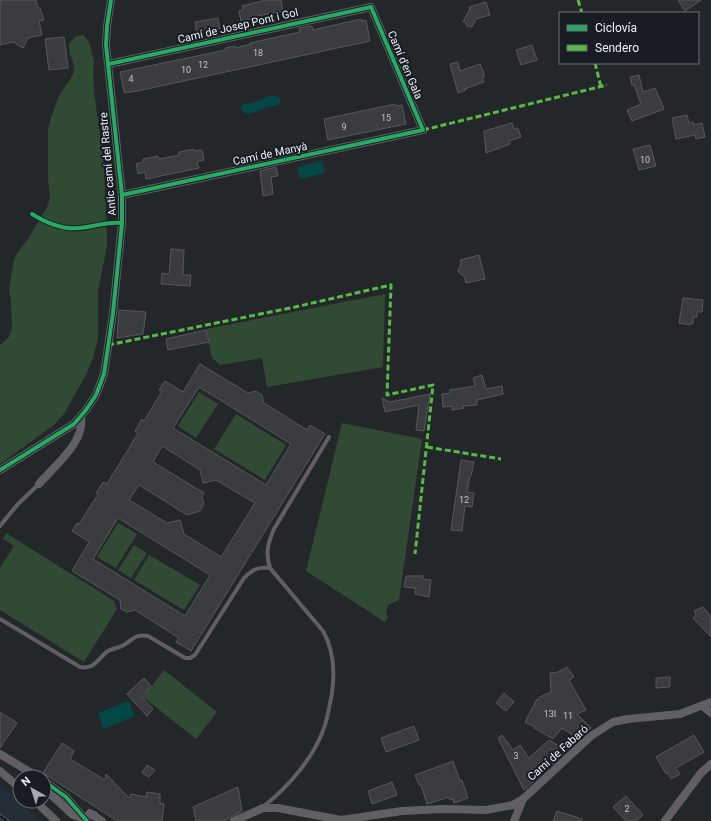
<svg xmlns="http://www.w3.org/2000/svg" width="711" height="821" font-family="Roboto,sans-serif">
<style>
.built{fill:#252d38}
.green{fill:#314a34}
.water{fill:#034747}
.building{fill:#3a3c40;stroke:#56585b;fill-rule:evenodd}
.lines{fill:none;stroke-linecap:round;stroke-linejoin:round}
.lane{stroke:#615e65;stroke-width:4}
.street{stroke:#615e65;stroke-width:8}
.rail-casing{stroke:#606266;stroke-width:4.5}
.rail{stroke:#181d24;stroke-width:3;stroke-dasharray:9;stroke-linecap:butt}
.quiet{stroke:#58b947;stroke-width:3;stroke-dasharray:6 3;stroke-linecap:butt}
.cycleway-casing{stroke:#181d24;stroke-width:6}
.cycleway{stroke:#26ab63;stroke-width:4}
.labels{text-anchor:middle;dominant-baseline:central;stroke-width:4;stroke-linejoin:round;paint-order:stroke}
.number-label{font-size:9px;fill:#c0c4c8}
.street-label{font-size:11px;fill:#edf1f6;stroke:#181d24}
</style>
<rect width="100%" height="100%" fill="#24272a"/>
<polygon class="built" points="0,785 21,803 40,821 0,821"/>
<g class="green">
<polygon points="83,35 89,42 94,61 93,71 94,91 104,167 107,236 107,246 98,291 98,337 93,358 86,375 64,414 54,425 0,464 0,345 9,337 12,328 11,300 9,291 13,264 16,255 28,239 47,207 50,198 48,178 48,129 50,121 59,95 70,80 74,72 73,62 70,54 69,44 75,37"/>
<polygon points="385,294 383,367 267,387 262,358 220,365 212,358 206,329"/>
<polygon points="199,392 218,404 196,438 178,426"/>
<polygon points="236,414 286,445 265,480 214,449"/>
<polygon points="342,423 422,439 399,600 388,605 386,612 388,617 385,622 306,571"/>
<polygon points="118,523 137,534 116,568 97,557"/>
<polygon points="6,533 114,601 117,609 84,662 0,610 0,568 14,546 3,539"/>
<polygon points="134,545 147,553 131,578 118,570"/>
<polygon points="149,555 200,585 184,610 134,580"/>
<polygon points="164,670 217,712 196,739 143,697"/>
</g>
<g class="water">
<path d="M269,96C274,96 280,95 281,101C278,108 272,105 266,107C258,111 250,117 242,111L241,107L244,104L253,103Z"/>
<polygon points="322,161 325,173 300,179 297,167"/>
<polygon points="128,701 135,716 104,729 98,713"/>
</g>
<g class="building">
<polygon points="0,0 36,0 38,8 40,8 44,20 39,21 42,35 28,38 23,48 13,42 0,45"/>
<polygon points="266,0 281,0 283,11 253,17 253,19 241,21 239,11 243,10 242,6"/>
<polygon points="678,0 701,0 685,11"/>
<polygon points="486,2 490,15 476,19 472,27 467,26 465,22 463,22 470,9 469,7"/>
<polygon points="218,18 220,31 197,35 195,22"/>
<polygon points="361,19 362,21 366,20 370,41 142,90 125,93 124,91 120,72 221,51 226,50 225,48 235,46 235,48 251,44 250,43 300,32 299,28 312,26 313,30"/>
<polygon points="64,37 68,68 49,70 45,39"/>
<polygon points="532,45 537,60 521,65 516,50"/>
<polygon points="458,62 460,71 480,64 484,73 484,77 482,78 484,82 465,89 466,90 458,93 450,64"/>
<polygon points="639,75 643,92 655,88 664,109 632,121 627,110 641,104 634,85 632,85 630,77"/>
<polygon points="395,104 395,106 402,105 406,124 328,140 324,119"/>
<polygon points="687,115 689,123 693,122 694,125 702,123 705,137 696,139 695,135 676,139 672,118"/>
<polygon points="512,123 514,129 518,128 521,137 509,141 510,144 486,153 484,131"/>
<polygon points="650,145 656,166 639,170 633,149"/>
<polygon points="194,149 194,151 202,150 204,160 197,162 199,168 146,179 145,172 138,174 136,164 143,162 143,159 158,156 159,159 179,155 179,152"/>
<polygon points="276,167 278,176 271,177 273,194 263,196 260,171"/>
<polygon points="171,249 184,250 183,275 191,275 190,286 161,284 162,273 169,274"/>
<polygon points="479,255 485,279 466,283 464,276 459,273 458,270 461,264 460,260"/>
<polygon points="683,298 703,300 702,312 697,312 697,317 693,317 693,324 690,323 690,325 679,323"/>
<polygon points="119,310 146,312 143,334 117,338"/>
<polygon points="206,330 209,342 168,350 166,339"/>
<path d="M200,364L248,393L256,391L262,395L264,403L307,430L310,425L325,434L191,651L176,642L179,638L135,610L127,612L121,609L120,600L72,571L89,542L72,531L77,523L79,524L98,494L96,493L103,482L107,484L138,433L135,431L142,419L144,421L162,391L159,390L165,381L183,392ZM199,387L291,444L266,485L173,428ZM162,446L200,470L203,483L216,480L255,503L221,557L184,534L180,520L167,523L129,500L139,485L187,515L200,511L204,504L202,497L204,493L153,462ZM118,518L210,575L185,616L93,559Z"/>
<polygon points="482,375 486,389 502,386 503,394 477,400 477,405 463,406 464,408 452,410 452,406 443,407 442,394 450,393 450,390 475,386 473,378"/>
<polygon points="430,394 424,431 416,430 419,405 385,412 382,398 390,402"/>
<polygon points="461,460 474,462 471,476 470,476 467,492 474,493 472,507 465,506 462,531 451,530"/>
<polygon points="406,576 423,576 423,579 431,580 429,597 415,594 415,588 404,587"/>
<polygon points="703,607 711,617 711,637 693,618 696,615 694,611"/>
<polygon points="567,667 574,677 569,680 586,710 577,714 591,728 579,739 562,728 553,739 534,728 535,727 525,722 537,699 538,700 540,697 551,692 550,673 558,672"/>
<polygon points="670,677 670,687 656,688 656,678"/>
<polygon points="144,678 151,686 142,697 153,709 147,716 127,694"/>
<polygon points="504,693 514,702 506,711 496,703"/>
<polygon points="0,712 17,723 0,748"/>
<polygon points="414,726 419,740 386,752 381,738"/>
<polygon points="502,735 513,750 520,745 529,758 549,740 567,751 524,790 498,738"/>
<polygon points="694,735 704,752 676,768 680,774 671,779 668,773 666,774 656,757"/>
<polygon points="62,743 74,751 70,759 105,780 106,774 129,798 131,794 146,797 147,792 160,794 160,803 164,804 162,821 117,821 43,773"/>
<polygon points="453,761 460,781 462,780 468,798 454,803 453,799 450,800 449,797 427,804 421,785 419,785 415,775"/>
<polygon points="147,765 155,770 149,777 142,773"/>
<polygon points="392,782 397,795 372,804 368,791"/>
<polygon points="238,787 242,811 224,821 196,821 193,807"/>
<polygon points="626,796 643,815 636,821 626,821 613,807"/>
<polygon points="557,811 582,819 582,821 553,821"/>
</g>
<g class="lines">
<g class="lane">
<path d="M32,214C45,222 63,230 79,228C95,227 105,221 122,223"/>
<polyline points="0,526 18,504 39,484"/>
<path d="M0,619L80,667C95,670 98,658 108,651C112,649 116,648 120,647C132,642 133,633 148,636L185,658H190L195,655L244,578C253,569 257,567 270,568C265,553 268,543 274,529L329,437"/>
<path d="M263,807C288,787 315,757 325,725C328,715 330,704 332,693C335,671 334,650 323,631L270,568"/>
</g>
<g class="street">
<polyline points="109,64 371,7 423,130 122,195"/>
<polyline points="0,470 74,424 86,410 96,395 104,374 113,313 122,223 122,195 106,45 107,26 111,0"/>
<path d="M39,484C54,466 86,442 81,416"/>
<polyline points="703,706 711,713"/>
<polyline points="0,754 38,777"/>
<polyline points="0,771 20,788"/>
<polyline points="44,781 66,797 85,819"/>
<polyline points="44,788 73,815 79,817 94,815"/>
<polyline points="35,801 56,821"/>
<polyline points="90,813 102,821"/>
<polyline points="234,821 263,808 278,808 341,820 402,811 443,809 486,810 513,805 523,799 591,736 613,722 628,719 680,714 711,702"/>
<polyline points="514,821 523,799"/>
<polyline points="665,821 701,773 711,764"/>
</g>
<g class="rail-casing">
<polyline id="rail" points="0,816 7,821"/>
</g>
<use href="#rail" class="rail"/>
<g class="quiet">
<polyline points="578,0 582,13"/>
<polyline points="595,63 601,87"/>
<polyline points="423,130 607,85"/>
<polyline points="108,345 295,307 391,285 387,395 433,385 415,554"/>
<polyline points="427,447 501,459"/>
</g>
<g class="cycleway-casing">
<g id="cycleway">
<polyline points="109,64 371,7 423,130 122,195"/>
<path d="M32,214C45,222 63,230 79,228C95,227 105,221 122,223"/>
<polyline points="0,470 74,424 86,410 96,395 104,374 113,313 122,223 122,195 106,45 107,26 111,0"/>
<polyline points="44,781 66,797 87,821"/>
</g>
</g>
<use href="#cycleway" class="cycleway"/>
</g>
<g class="labels">
<g class="number-label">
<text x="258" y="53">18</text>
<text x="203" y="65">12</text>
<text x="186" y="70">10</text>
<text x="131" y="79">4</text>
<text x="386" y="118">15</text>
<text x="344" y="127">9</text>
<text x="645" y="160">10</text>
<text x="464" y="500">12</text>
<text x="550" y="714">13I</text>
<text x="568" y="716">11</text>
<text x="516" y="756">3</text>
<text x="627" y="809">2</text>
</g>
<g class="street-label">
<text transform="translate(238 26) rotate(-13)">Camí de Josep Pont i Gol</text>
<text transform="translate(405 65) rotate(67)">Camí d'en Gala</text>
<text transform="translate(270 154) rotate(-12)">Camí de Manyà</text>
<text transform="translate(108 164) rotate(-95)">Antic camí del Rastre</text>
<text transform="translate(558 753) rotate(-42)">Camí de Fabaró</text>
</g>
</g>
<rect x="559" y="12" width="140" height="52" fill="#181d24" stroke="#6d7278"/>
<rect x="567" y="25" width="20" height="6" fill="#26ab63" stroke="#6d7278"/>
<text x="595" y="32" font-size="12" fill="#edf1f6">Ciclovía</text>
<rect x="567" y="45" width="20" height="6" fill="#58b947" stroke="#6d7278"/>
<text x="595" y="52" font-size="12" fill="#edf1f6">Sendero</text>
<g transform="translate(32 789) rotate(321)"><circle r="19" fill="#181d24" stroke="#6d7278"/>
<path d="M0-3L7 15L0 10L-7 15Z" fill="#a7aaaf"/>
<text y="-6" font-size="11" font-weight="bold" text-anchor="middle" fill="#edf1f6">N</text>
</g>
</svg>
